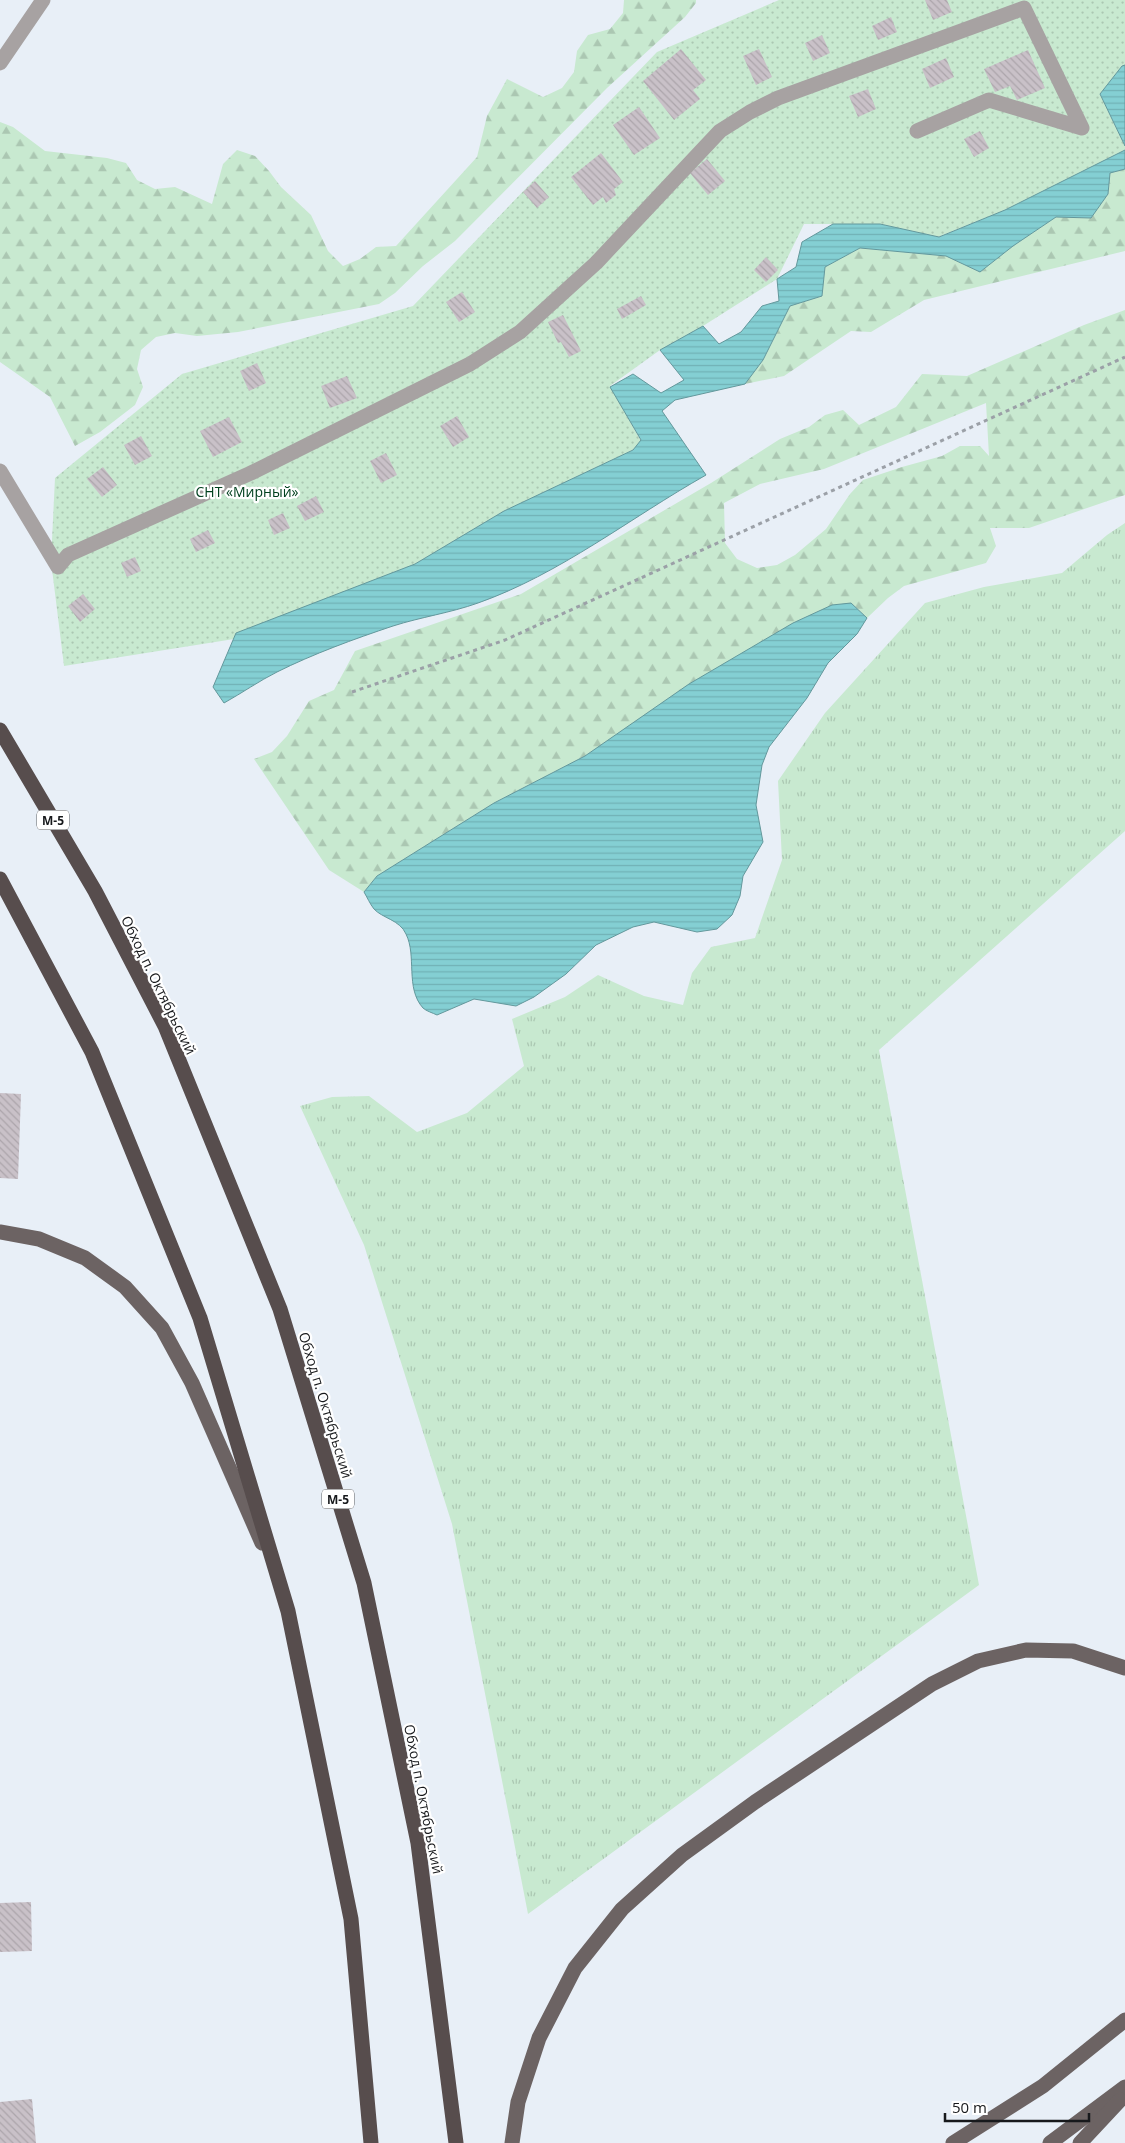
<svg xmlns="http://www.w3.org/2000/svg" width="1125" height="2143" font-family="'Open Sans',sans-serif">
<style>
.grass{fill:url(#grass-tufts)}
.forest{fill:url(#forest-firs);fill-rule:evenodd}
.garden{fill:url(#garden-dots)}
.water{fill:url(#water-rules);stroke:#63989c}
.building{fill:url(#building-back-hatch)}
.lines{fill:none;stroke-linecap:round;stroke-linejoin:round}
.path{stroke:#9ba0a7;stroke-width:3;stroke-dasharray:4 4;stroke-linecap:butt}
.minor{stroke:#a7a2a2;stroke-width:15}
.major{stroke:#6c6363;stroke-width:15}
.highway{stroke:#574d4d;stroke-width:15}
.labels{text-anchor:middle;dominant-baseline:central;stroke-width:4.5;stroke-linejoin:round;paint-order:stroke}
.shield{fill:#fff;stroke:#5d5e60;stroke-width:1}
.shield-label{font-size:12px;font-weight:bold;fill:#17191c}
.park-label{font-size:14px;fill:#00401e;stroke:#fff}
.street-label{font-size:14px;fill:#17191c;stroke:#fff}
</style>
<defs>
<pattern id="grass-tufts" width="24" height="20" patternUnits="userSpaceOnUse" patternTransform="scale(1.25)"><rect width="24" height="20" fill="#c8e9d0"/><path d="M3 7l-1-3M5 7V3M7 7l1-3M15 17l-1-3M17 17v-4M19 17l1-3" fill="none" stroke="#abc7b2"/></pattern>
<pattern id="forest-firs" width="22" height="20" patternUnits="userSpaceOnUse" patternTransform="scale(1.25)"><rect width="22" height="20" fill="#c8e9d0"/><path d="M5 1l3.5 6h-7zM16 11l3.5 6h-7z" fill="#abc7b2"/></pattern>
<pattern id="garden-dots" width="8" height="8" patternUnits="userSpaceOnUse" patternTransform="scale(1.25)"><rect width="8" height="8" fill="#c8e9d0"/><path d="M2 2h.1M6 6h.1" fill="none" stroke="#abc7b2" stroke-width="1.8" stroke-linecap="round"/></pattern>
<pattern id="water-rules" width="6" height="5" patternUnits="userSpaceOnUse" patternTransform="scale(1.25)"><rect width="6" height="5" fill="#84cfd3"/><path d="M0 2.5h6" fill="none" stroke="#71b1b5"/></pattern>
<pattern id="building-back-hatch" width="6" height="6" patternUnits="userSpaceOnUse" patternTransform="scale(1.25)"><rect width="6" height="6" fill="#c9c1c8"/><path d="M-1 5l2 2M0 0l6 6M5-1l2 2" fill="none" stroke="#aca5ab"/></pattern>
</defs>
<rect width="100%" height="100%" fill="#e8eff7"/>
<polygon class="grass" points="1125,523 1125,831 879,1050 979,1585 528,1914 452,1524 364,1245 300,1106 332,1097 369,1096 417,1132 467,1113 524,1066 512,1019 565,997 598,975 644,996 683,1005 692,973 711,947 755,938 782,860 778,781 825,713 925,603 984,587 1062,573 1107,535"/>
<g class="forest">
<polygon points="624,0 696,0 696,3 685,17 607,88 455,241 423,266 395,293 379,304 238,332 197,336 175,333 156,337 141,350 137,369 143,387 135,405 100,432 75,446 50,397 0,362 0,122 13,127 45,151 107,158 126,163 137,180 155,189 175,187 212,204 223,164 237,150 255,156 269,171 281,187 311,215 328,251 343,266 360,259 376,247 396,246 477,157 487,116 507,79 543,97 562,88 574,72 577,51 588,35 610,29 623,13"/>
<polygon points="1125,169 1125,251 924,300 871,332 851,331 784,376 745,384 763,360 790,306 822,296 825,267 860,248 946,256 980,272 1013,246 1056,217 1091,218 1108,194 1110,173"/>
<path d="M1125,310V495L1029,528H990L996,546L986,563L904,586L888,598L867,618L851,603L585,756L494,803L377,876L364,892L329,870L254,759L272,752L287,736L309,701L334,690L355,651L521,594L711,483L780,439L809,427L825,415L843,410L859,425L896,407L922,374L967,376L1084,325ZM986,403L989,456L980,446H960L942,456L902,467L863,480L850,494L826,529L795,555L777,565L757,568L737,559L725,543L724,503L760,484L824,469Z"/>
</g>
<polygon class="garden" points="779,0 1125,0 1125,65 1122,66 1100,94 1125,146 1125,150 1005,210 938,237 880,224 804,224 777,279 703,326 660,350 610,386 641,441 633,450 504,511 415,564 234,639 64,666 51,561 55,478 182,374 413,306 657,52"/>
<g class="water">
<polygon points="1125,65 1125,146 1100,94 1122,66"/>
<path d="M1125,150V169L1110,173L1108,194L1091,218L1056,217L1013,246L980,272L946,256L860,248L825,267L822,296L790,306L763,360L745,384L675,400L662,411L706,475C630,518 560,574 478,603C450,613 421,617 393,626C354,639 313,654 277,672C259,681 242,693 224,703L213,687L236,633L415,564L504,511L633,450L641,440L610,387L633,374L661,393L684,380L660,350L703,326L719,344L741,332L762,306L779,301L777,279L796,267L802,242L833,224H880L939,237L1005,210Z"/>
<path d="M851,603L867,618L857,634L828,663L807,698L769,747L762,765L756,805L763,842L743,876L740,896L732,915L717,929L697,932L654,922L633,927L596,945L566,974L534,997L516,1006L474,999L437,1015C433,1013 426,1011 423,1008C405,988 417,956 406,934C400,920 382,918 374,909C370,904 367,897 364,892L377,876L494,803L585,756L689,684L793,623L832,605Z"/>
</g>
<g class="building">
<polygon points="925,0 947,0 952,12 933,20"/>
<polygon points="891,17 897,32 878,40 872,26"/>
<polygon points="822,35 830,53 813,61 805,43"/>
<polygon points="681,49 706,80 693,90 700,99 674,120 643,81"/>
<polygon points="759,49 772,77 756,85 743,56"/>
<polygon points="1028,50 1045,88 1017,100 1010,86 995,92 984,69"/>
<polygon points="946,58 954,77 930,88 922,69"/>
<polygon points="868,89 876,109 858,117 849,96"/>
<polygon points="639,107 660,138 634,155 613,125"/>
<polygon points="980,131 989,148 974,157 964,139"/>
<polygon points="601,153 623,182 614,189 616,195 606,203 603,197 593,205 571,177"/>
<polygon points="707,159 725,181 708,195 690,173"/>
<polygon points="535,181 549,197 537,208 523,192"/>
<polygon points="766,257 778,270 766,282 754,270"/>
<polygon points="462,292 475,312 459,322 446,302"/>
<polygon points="641,296 646,305 622,319 617,309"/>
<polygon points="563,315 581,351 569,357 561,342 558,343 548,322"/>
<polygon points="257,363 266,383 249,391 240,371"/>
<polygon points="347,376 357,398 330,408 321,386"/>
<polygon points="457,416 469,437 453,447 440,426"/>
<polygon points="229,417 242,442 213,457 200,431"/>
<polygon points="141,436 152,456 135,465 124,445"/>
<polygon points="386,453 397,475 381,483 370,461"/>
<polygon points="103,467 117,485 102,497 87,479"/>
<polygon points="316,496 324,512 305,521 297,506"/>
<polygon points="283,513 290,528 274,535 268,520"/>
<polygon points="208,530 215,543 196,552 190,539"/>
<polygon points="135,557 141,571 127,577 121,563"/>
<polygon points="83,594 95,609 80,622 68,606"/>
<polygon points="0,1093 21,1094 18,1179 0,1178"/>
<polygon points="31,1902 32,1951 0,1952 0,1903"/>
<polygon points="32,2099 36,2143 0,2143 0,2102"/>
</g>
<g class="lines">
<polyline class="path" points="352,692 505,640 1125,357"/>
<g class="minor">
<polyline points="0,63 43,0"/>
<polyline points="0,471 58,567 68,555 251,473 470,364 520,332 596,263 720,131 750,112 778,98 1024,8 1082,128 989,100 917,131"/>
</g>
<g class="major">
<polyline points="0,1232 39,1239 85,1258 125,1287 162,1328 192,1383 262,1543"/>
<polyline points="512,2143 518,2102 539,2038 575,1968 622,1909 682,1855 755,1802 932,1684 978,1661 1026,1650 1073,1651 1125,1668"/>
<polyline points="953,2143 1043,2086 1125,2020"/>
<polyline points="1050,2143 1125,2087"/>
<polyline points="1080,2143 1120,2100"/>
</g>
<g class="highway">
<polyline points="0,730 95,891 165,1026 280,1309 364,1583 418,1843 456,2143"/>
<polyline points="0,879 92,1052 200,1318 288,1611 351,1919 371,2143"/>
</g>
</g>
<g class="labels">
<g class="shield">
<rect x="37" y="810.5" width="32" height="19" rx="4"/>
<rect x="322" y="1489.5" width="32" height="19" rx="4"/>
</g>
<g class="shield-label">
<text x="53" y="820">М-5</text>
<text x="338" y="1499">М-5</text>
</g>
<g class="park-label">
<text x="247" y="491">СНТ «Мирный»</text>
</g>
<g class="street-label">
<text transform="translate(159 985) rotate(64)">Обход п. Октябрьский</text>
<text transform="translate(326 1405) rotate(73)">Обход п. Октябрьский</text>
<text transform="translate(424 1799) rotate(79)">Обход п. Октябрьский</text>
</g>
</g>
<path d="M945 2113v8h144v-8" fill="none" stroke="#17191c" stroke-width="2.5"/>
<text x="952" y="2113" font-size="15" fill="#17191c" stroke="#ffffff" stroke-width="4" paint-order="stroke">50 m</text>
</svg>
